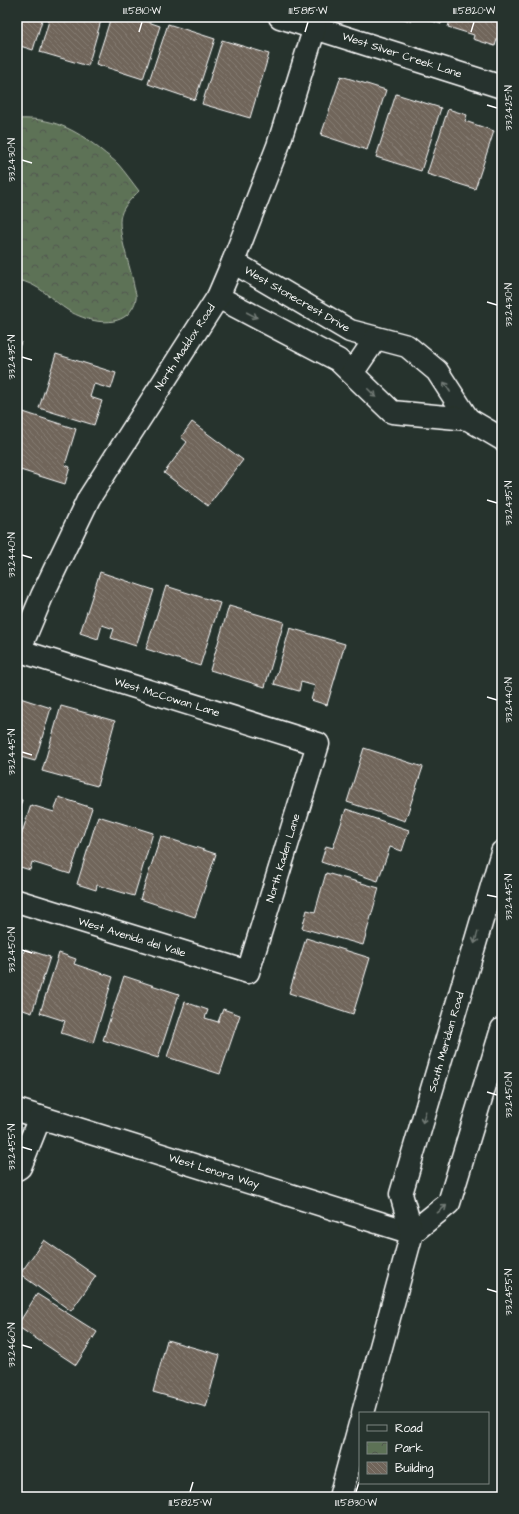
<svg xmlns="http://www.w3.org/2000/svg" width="519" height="1514" font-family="'Architects Daughter',sans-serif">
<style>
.park{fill:url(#park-crowns);stroke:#aeb8aa}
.building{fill:url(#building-back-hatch);stroke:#fff}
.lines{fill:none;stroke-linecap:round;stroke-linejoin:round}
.minor-casing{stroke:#fff;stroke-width:25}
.minor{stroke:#26332d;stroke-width:22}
.oneway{stroke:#727a76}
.ticks{fill:none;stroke:#fff;stroke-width:1.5}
.labels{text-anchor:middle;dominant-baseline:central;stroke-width:4;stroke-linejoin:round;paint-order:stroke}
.street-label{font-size:11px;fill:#fff;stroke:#26332d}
.neatline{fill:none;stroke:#fff;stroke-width:1.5}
.ticks-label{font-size:10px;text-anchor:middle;fill:#fff}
</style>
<defs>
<pattern id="park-crowns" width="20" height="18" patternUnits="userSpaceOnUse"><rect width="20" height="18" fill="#5d7256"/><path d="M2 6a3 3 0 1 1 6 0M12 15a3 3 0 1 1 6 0" fill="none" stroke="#525950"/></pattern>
<pattern id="building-back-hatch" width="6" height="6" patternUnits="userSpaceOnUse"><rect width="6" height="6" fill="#70655a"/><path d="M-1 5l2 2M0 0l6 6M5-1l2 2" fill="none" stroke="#857c73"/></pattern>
</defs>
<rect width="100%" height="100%" fill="#26332d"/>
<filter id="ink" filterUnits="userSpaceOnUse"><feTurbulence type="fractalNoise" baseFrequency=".025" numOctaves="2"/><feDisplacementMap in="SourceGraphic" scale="8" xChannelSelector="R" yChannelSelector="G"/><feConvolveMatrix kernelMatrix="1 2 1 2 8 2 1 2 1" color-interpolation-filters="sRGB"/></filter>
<g filter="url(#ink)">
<path class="park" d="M17,119C51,117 75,129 101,150C107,155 113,159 118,164C125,172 132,182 139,191C132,198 124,205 121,215C116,230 132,270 134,287C135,291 137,296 136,299C135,305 131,311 127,315C111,328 85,320 69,311C51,300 39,283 17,280Z"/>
<g class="building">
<polygon points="17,17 43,17 33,50 17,45"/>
<polygon points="50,17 102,17 88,66 40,52"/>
<polygon points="111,17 133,17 160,26 143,79 96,64"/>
<polygon points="399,17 412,17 410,21"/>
<polygon points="421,17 443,17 441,24"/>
<polygon points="451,17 502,17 502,23 495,46 473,39 474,35 448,27"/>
<polygon points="168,24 215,39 195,100 148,84"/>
<polygon points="222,40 269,54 250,118 202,104"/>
<polygon points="341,76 386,90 367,150 321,135"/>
<polygon points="396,94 441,108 421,171 376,157"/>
<polygon points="448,109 467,115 465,121 494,131 475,189 427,174"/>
<polygon points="17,341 21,342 17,354"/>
<polygon points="56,354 116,373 111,389 94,384 90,397 102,401 94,425 39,408"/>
<polygon points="17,410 76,429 65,465 70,467 65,484 17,469"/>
<polygon points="192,422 243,460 208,506 164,473 187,442 181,437"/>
<polygon points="100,572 154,590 136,646 111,638 114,629 102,625 98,639 80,633"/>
<polygon points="166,586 220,603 200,666 146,649"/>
<polygon points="229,606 284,622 265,687 210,670"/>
<polygon points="290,628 345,644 327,705 311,700 315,686 301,682 299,691 274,684"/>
<polygon points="17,697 51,708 35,761 17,756"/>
<polygon points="61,706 115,721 97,786 42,771"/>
<polygon points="364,748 423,767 405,821 347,802"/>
<polygon points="59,797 92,808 70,874 32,862 30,870 17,866 17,848 31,805 54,812"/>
<polygon points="17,799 22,800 17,818"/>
<polygon points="346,809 409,830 402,851 390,847 378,881 321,862 326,846 333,848"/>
<polygon points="98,816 153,833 134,896 97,885 96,890 77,884"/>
<polygon points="161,836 216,854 195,917 140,899"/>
<polygon points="326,873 379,888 363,945 302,928 307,910 315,912"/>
<polygon points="306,938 370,958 353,1014 289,993"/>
<polygon points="25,949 50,957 32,1013 17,1008 17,954 22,956"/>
<polygon points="59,953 76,959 74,964 113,977 93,1043 61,1033 65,1021 40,1013"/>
<polygon points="124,976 179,994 158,1058 103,1040"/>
<polygon points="185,1002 208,1010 205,1018 218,1022 223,1009 240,1015 220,1074 167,1057"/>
<polygon points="44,1240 96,1276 71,1311 20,1274"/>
<polygon points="37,1294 97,1332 76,1365 17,1326"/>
<polygon points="167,1340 220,1355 206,1407 153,1392"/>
</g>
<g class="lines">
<g class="minor-casing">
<g id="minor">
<polyline points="280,17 502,87"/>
<polyline points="233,262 350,331 407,346 437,371 468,419"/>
<polyline points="218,297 338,360 392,412 468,419 502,439"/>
<polyline points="352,373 376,338"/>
<polyline points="17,650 318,744 248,972 17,901"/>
<polyline points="19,651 42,596 89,498 218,297 233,262 278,146 315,27"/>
<polyline points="17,1110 412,1233"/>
<polyline points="17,1169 20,1167 40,1117"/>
<polyline points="412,1233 449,1203 502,1029"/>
<polyline points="363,1413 412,1233 401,1194 502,852"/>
<polyline points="340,1497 360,1424"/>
</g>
</g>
<use href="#minor" class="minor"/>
</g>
<defs><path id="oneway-shaft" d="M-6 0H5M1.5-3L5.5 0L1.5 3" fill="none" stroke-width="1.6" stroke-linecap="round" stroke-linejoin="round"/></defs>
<g class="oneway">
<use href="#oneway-shaft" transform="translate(252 315) rotate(28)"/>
<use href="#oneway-shaft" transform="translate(447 387) rotate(-123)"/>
<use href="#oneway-shaft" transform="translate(372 393) rotate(45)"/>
<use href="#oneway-shaft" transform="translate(476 938) rotate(106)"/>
<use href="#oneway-shaft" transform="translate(424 1117) rotate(106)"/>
<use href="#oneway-shaft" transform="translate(442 1209) rotate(-39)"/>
</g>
</g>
<path class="ticks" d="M139,32L142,22M305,32L308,22M471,32L474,22M487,105L497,108M22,160L32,163M487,302L497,305M22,357L32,360M487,500L497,503M22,555L32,558M487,697L497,700M22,752L32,755M487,895L497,897M22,950L32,953M487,1092L497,1095M22,1147L32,1150M487,1289L497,1292M22,1345L32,1348M190,1492L193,1482M356,1492L359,1482"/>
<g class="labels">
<g class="street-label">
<text transform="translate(402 55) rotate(18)">West Silver Creek Lane</text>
<text transform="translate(297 299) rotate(30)">West Stonecrest Drive</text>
<text transform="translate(185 347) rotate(-57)">North Maddox Road</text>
<text transform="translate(167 697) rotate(17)">West McCowan Lane</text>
<text transform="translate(283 858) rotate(-73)">North Kaden Lane</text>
<text transform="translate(132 937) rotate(17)">West Avenida del Valle</text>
<text transform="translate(446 1042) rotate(-74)">South Meridian Road</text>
<text transform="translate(214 1171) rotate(17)">West Lenora Way</text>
</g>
</g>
<rect width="519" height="1514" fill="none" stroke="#26332d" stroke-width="44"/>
<rect x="359" y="1412" width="130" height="72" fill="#26332d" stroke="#7d8581"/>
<rect x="367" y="1425" width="20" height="6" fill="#26332d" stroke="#7d8581"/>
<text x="395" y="1432" font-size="12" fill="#ffffff">Road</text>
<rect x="367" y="1442" width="20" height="12" fill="url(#park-crowns)" stroke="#7d8581"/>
<text x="395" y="1452" font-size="12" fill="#ffffff">Park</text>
<rect x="367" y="1462" width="20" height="12" fill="url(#building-back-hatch)" stroke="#7d8581"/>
<text x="395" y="1472" font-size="12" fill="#ffffff">Building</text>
<rect x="22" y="22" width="475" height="1470" class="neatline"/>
<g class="ticks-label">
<text x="142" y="14">111.5810°W</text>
<text x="308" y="14">111.5815°W</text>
<text x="474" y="14">111.5820°W</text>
<text transform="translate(508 108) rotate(-90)" y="4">33.2425°N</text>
<text transform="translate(11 160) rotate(-90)" y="4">33.2430°N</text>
<text transform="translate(508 305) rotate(-90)" y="4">33.2430°N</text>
<text transform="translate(11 357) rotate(-90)" y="4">33.2435°N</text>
<text transform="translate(508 503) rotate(-90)" y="4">33.2435°N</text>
<text transform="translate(11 555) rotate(-90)" y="4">33.2440°N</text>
<text transform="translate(508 700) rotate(-90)" y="4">33.2440°N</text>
<text transform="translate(11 752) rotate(-90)" y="4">33.2445°N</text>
<text transform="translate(508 897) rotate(-90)" y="4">33.2445°N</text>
<text transform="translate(11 950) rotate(-90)" y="4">33.2450°N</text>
<text transform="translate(508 1095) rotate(-90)" y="4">33.2450°N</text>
<text transform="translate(11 1147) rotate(-90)" y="4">33.2455°N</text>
<text transform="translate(508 1292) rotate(-90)" y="4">33.2455°N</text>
<text transform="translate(11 1345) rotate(-90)" y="4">33.2460°N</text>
<text x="190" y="1506">111.5825°W</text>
<text x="356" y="1506">111.5830°W</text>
</g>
</svg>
